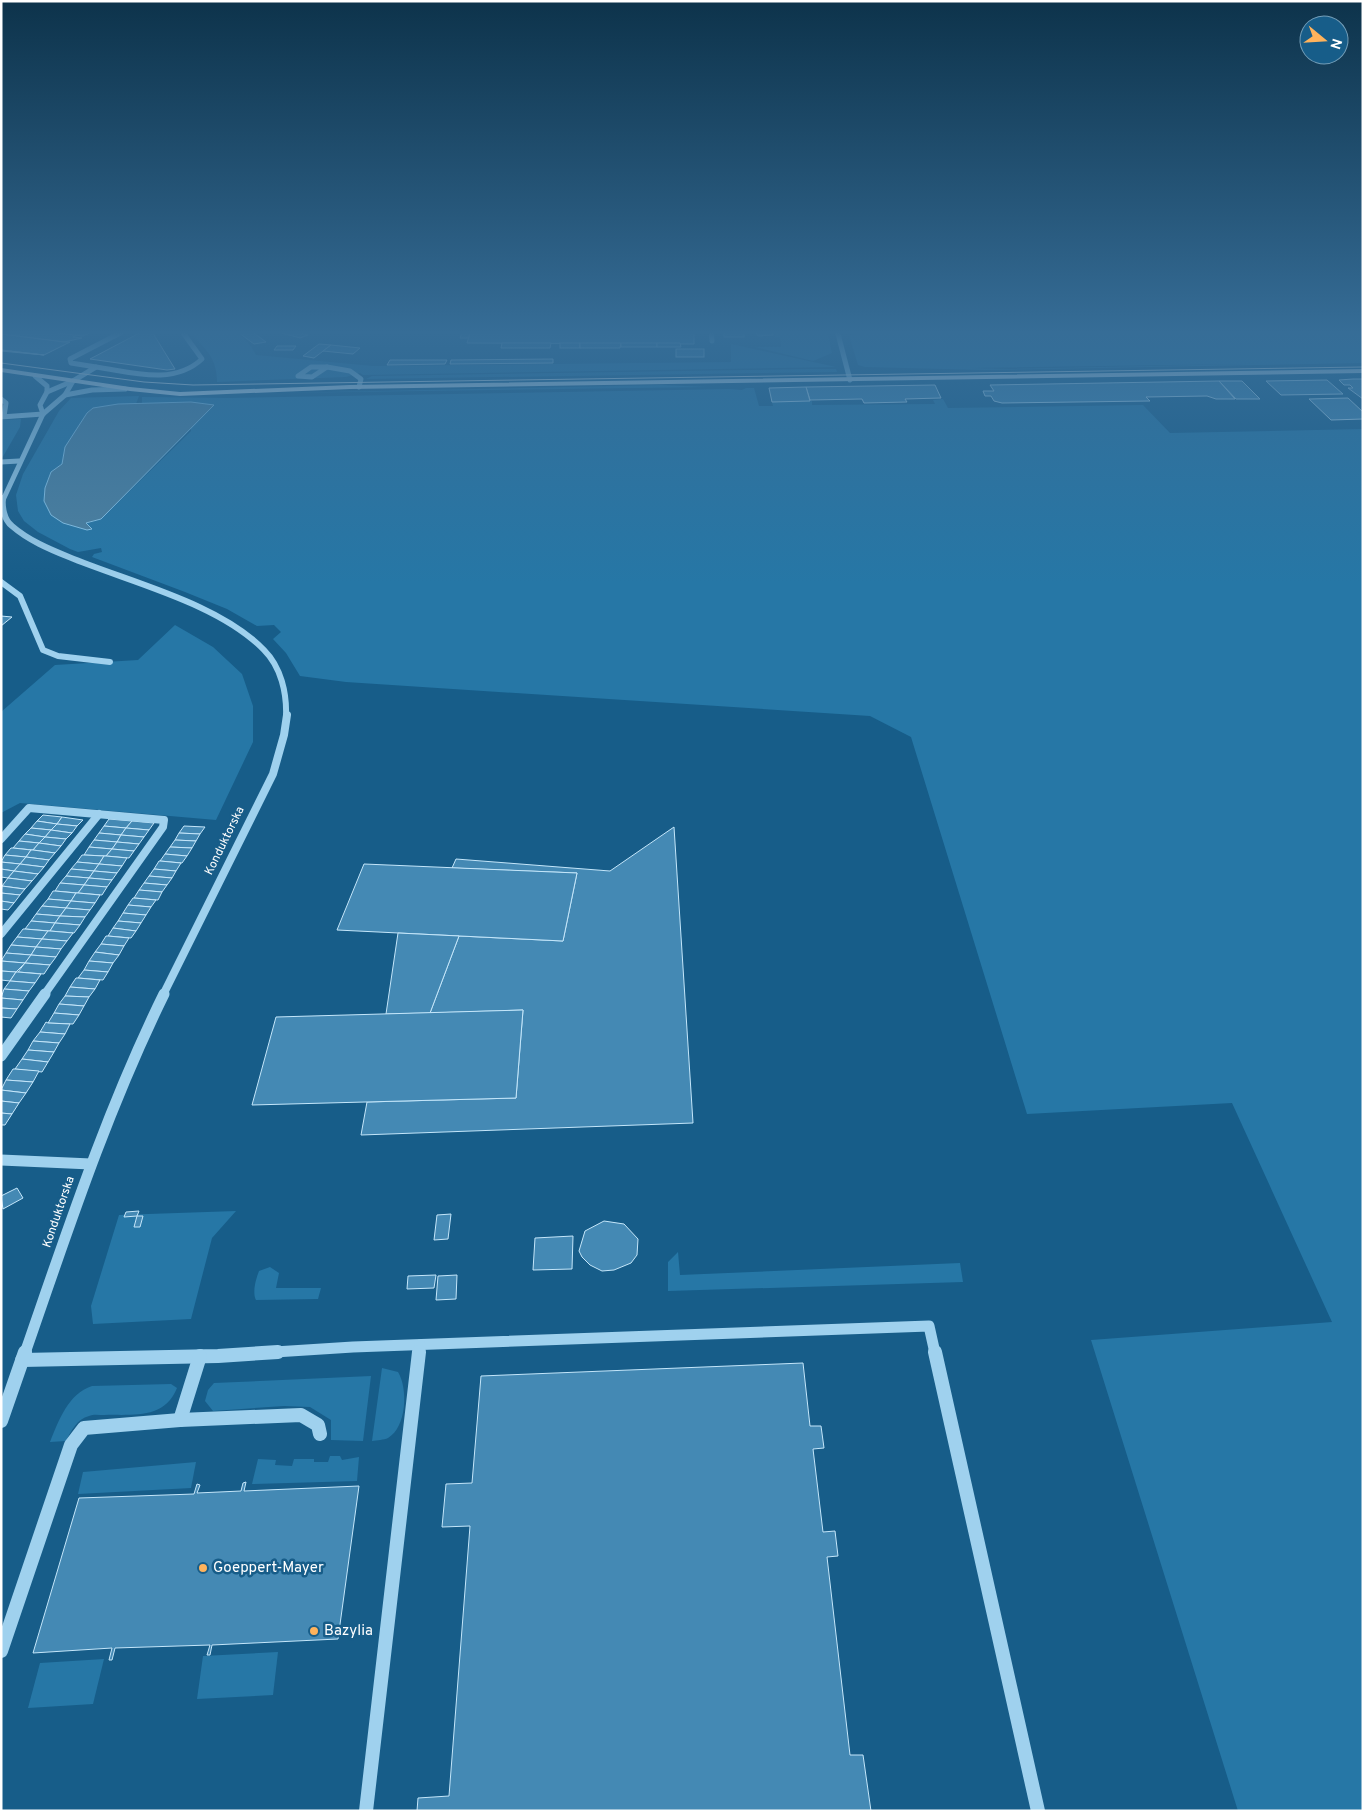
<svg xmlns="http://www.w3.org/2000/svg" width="1364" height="1812" font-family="Overpass,sans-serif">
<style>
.green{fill:#2677a6;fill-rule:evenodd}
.water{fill:#4e82a1;stroke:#91cef1}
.building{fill:#4489b4;stroke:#c4e6fa}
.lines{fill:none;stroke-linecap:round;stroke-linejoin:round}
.minor-far4{stroke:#9fd1ee;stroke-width:5}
.minor-far3{stroke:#9fd1ee;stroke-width:6}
.minor-far2{stroke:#9fd1ee;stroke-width:8}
.minor-far1{stroke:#9fd1ee;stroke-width:11}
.minor{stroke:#9fd1ee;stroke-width:14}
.major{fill:#e6f4ff;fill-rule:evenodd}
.tram{stroke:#fff;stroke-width:1}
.poi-dot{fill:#ffb35c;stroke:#175d89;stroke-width:2}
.labels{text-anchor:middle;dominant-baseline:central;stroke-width:5;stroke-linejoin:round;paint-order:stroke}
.street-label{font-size:12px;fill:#fff;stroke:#175d89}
.near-poi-label{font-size:15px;fill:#fff;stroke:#175d89;text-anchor:start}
</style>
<rect width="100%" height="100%" fill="#175d89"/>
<g class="green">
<path d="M187,330C217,330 240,323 256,355L373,366L731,362V344L836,367L363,375L360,373L346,377L217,382C217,356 204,348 187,330Z"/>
<polygon points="774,330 827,330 832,353 813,361 755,347 781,347 780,337 775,337"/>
<path d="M922,330H1363V363L985,370L865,367L858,365L849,335ZM1300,363L1008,369L969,368Z"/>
<polygon points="807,369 836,369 837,372 366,379 372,376"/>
<polygon points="661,385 708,387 278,393"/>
<polygon points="746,388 754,388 759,406 773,406 772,402 812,401 812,405 935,404 933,400 943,399 948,408 1143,405 1170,433 1363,429 1363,1811 1238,1811 1091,1340 1332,1322 1232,1103 1027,1114 911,737 870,716 346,682 300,676 286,653 273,639 281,632 274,625 257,626 227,609 185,592 92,557 94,554 102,552 101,548 78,552 70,549 38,532 24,521 18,511 16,495 23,474 59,411 71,398 139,396 136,404 93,408 87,413 65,447 62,464 51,472 45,489 51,515 70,525 89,530 85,524 101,519 191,431 191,402 142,404 142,397 229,398 729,389 742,390"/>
<polygon points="21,419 20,427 1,460 1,420"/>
<polygon points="175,625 213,647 242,674 253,706 253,742 216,820 20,803 1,813 1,712 55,665 138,660"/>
<polygon points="236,1211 212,1238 191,1319 93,1324 91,1306 119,1215"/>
<polygon points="678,1252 680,1275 960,1263 963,1282 668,1291 668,1262"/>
<path d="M270,1267L279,1273L276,1288H321L318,1299L256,1300C252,1292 256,1279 259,1271Z"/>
<path d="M382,1368L398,1372C408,1388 407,1427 388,1438C384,1440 377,1440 372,1441Z"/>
<polygon points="371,1376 363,1441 331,1440 331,1420 310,1407 284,1406 213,1411 205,1401 208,1390 214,1383"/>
<path d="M171,1384L177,1388C164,1420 133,1414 104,1415C99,1415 93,1414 89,1416C77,1419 71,1431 66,1441L50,1442C59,1420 68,1394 92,1386Z"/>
<polygon points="330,1456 340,1456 342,1460 359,1457 357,1481 252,1484 258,1459 276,1460 275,1465 292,1466 294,1459 314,1459 314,1462 328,1462"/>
<polygon points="196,1462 191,1488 78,1494 83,1472"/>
<polygon points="278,1652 273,1695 197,1699 203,1656"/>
<polygon points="104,1659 93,1704 28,1708 40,1663"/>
</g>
<polygon class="water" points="191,402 214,405 101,519 86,523 92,529 87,530 63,523 51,515 44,501 45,488 51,472 62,464 65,447 87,413 93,408 118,404"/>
<g class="building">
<polygon points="1,330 33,330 77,335 73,337 82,338 64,342 1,334"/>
<polygon points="33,330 95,330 83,336"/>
<polygon points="145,330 151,330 175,369 167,370 90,359"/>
<polygon points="235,330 250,330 266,342 254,344"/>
<polygon points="271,330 288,330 308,335 300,338"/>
<polygon points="463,330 471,330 469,338 460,338"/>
<polygon points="471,330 694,330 694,344 467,343"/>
<rect x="724" y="330" width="20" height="7"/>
<polygon points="755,330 772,330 773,335 758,336"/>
<polygon points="1,334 64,342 70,342 44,355 1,350"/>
<polygon points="502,343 551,343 550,348 501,348"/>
<rect x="560" y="343" width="20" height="5"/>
<polygon points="580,343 621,343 620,348 580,348"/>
<rect x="621" y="343" width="36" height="4"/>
<polygon points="657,343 680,343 681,347 657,347"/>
<polygon points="319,344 331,345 314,358 303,356"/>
<polygon points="331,345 360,348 353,354 323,351"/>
<polygon points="277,346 296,346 293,350 274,350"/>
<rect x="676" y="349" width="28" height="8"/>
<polygon points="1,350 44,355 1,351"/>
<polygon points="553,359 553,363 450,364 451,360"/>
<polygon points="390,360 447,360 445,364 387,365"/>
<polygon points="1353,379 1363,379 1363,399 1348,388 1353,388 1350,385 1344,385 1339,380"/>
<polygon points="1327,380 1343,394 1281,395 1266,381"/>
<polygon points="1219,381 1242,381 1260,399 1236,399"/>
<polygon points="1219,381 1235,399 1216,399 1207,396 1146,397 1150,401 1002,403 994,401 991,396 985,396 983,391 994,391 990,385"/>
<polygon points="935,385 941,398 905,399 907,402 864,403 862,399 810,400 806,387"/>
<polygon points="806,387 810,401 772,402 769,388"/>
<polygon points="1348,398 1363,412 1363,419 1331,420 1309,399"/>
<polygon points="1,616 12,617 1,626"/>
<polygon points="43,815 62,817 57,824 37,821"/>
<polygon points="62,817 83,820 77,826 57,824"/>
<polygon points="109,819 132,821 126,828 104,826"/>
<polygon points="37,821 57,824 51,830 31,828"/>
<polygon points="132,821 154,823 149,830 126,828"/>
<polygon points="57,824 77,826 72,833 51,830"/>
<polygon points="104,826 126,828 121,835 99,833"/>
<polygon points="184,826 205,827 200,834 179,833"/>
<polygon points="674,827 693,1123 361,1135 367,1102 516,1098 523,1010 430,1013 459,936 563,941 577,873 452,868 456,859 610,871"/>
<polygon points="31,828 51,830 45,837 25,834"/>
<polygon points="126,828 149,830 144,837 121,835"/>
<polygon points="51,830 72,833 66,839 45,837"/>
<polygon points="99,833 121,835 117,842 94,840"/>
<polygon points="179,833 200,834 196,841 175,840"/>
<polygon points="25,834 45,837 39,843 19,841"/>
<polygon points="121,835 144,837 139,844 117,842"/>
<polygon points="45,837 66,839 61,846 39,843"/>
<polygon points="94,840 117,842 112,849 89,847"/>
<polygon points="175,840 196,841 192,848 170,847"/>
<polygon points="19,841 39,843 33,850 13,848"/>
<polygon points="117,842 139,844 134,851 112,849"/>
<polygon points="39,843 61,846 55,853 33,850"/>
<polygon points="89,847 112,849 106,856 84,855"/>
<polygon points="170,847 192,848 187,856 165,854"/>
<polygon points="11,848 13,848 31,850 26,857 5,855"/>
<polygon points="112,849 134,851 129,858 106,856"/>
<polygon points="31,850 33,850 55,853 49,860 26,857"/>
<polygon points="165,854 187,856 182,863 160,861"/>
<polygon points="5,855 26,857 20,864 1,862"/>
<polygon points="82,855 84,855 104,856 99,864 77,862"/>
<polygon points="104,856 106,856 127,858 122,866 99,864"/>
<polygon points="26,857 49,860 44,867 20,864"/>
<polygon points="159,861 160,861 181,863 176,871 154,869"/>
<polygon points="1,862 20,864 14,871 1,869"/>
<polygon points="77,862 99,864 94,871 71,869"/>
<polygon points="20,864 44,867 38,874 14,871"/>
<polygon points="99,864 122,866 117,873 94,871"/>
<polygon points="364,864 577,873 563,941 337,930"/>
<polygon points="1,869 14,871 8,878 1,877"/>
<polygon points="71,869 94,871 89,878 66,876"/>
<polygon points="154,869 176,871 172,878 149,876"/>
<polygon points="14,871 38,874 32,881 8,878"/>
<polygon points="94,871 117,873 112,880 89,878"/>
<polygon points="66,876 89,878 84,885 60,883"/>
<polygon points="149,876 172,878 167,885 144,883"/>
<polygon points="8,878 32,881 25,889 2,886"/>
<polygon points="89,878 112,880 107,887 84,885"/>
<polygon points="60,883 84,885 78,893 55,891"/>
<polygon points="144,883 167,885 162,892 139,890"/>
<polygon points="84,885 107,887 102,895 78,893"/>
<polygon points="2,886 24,889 25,889 20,895 1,893"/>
<polygon points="139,890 162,892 158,900 134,898"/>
<polygon points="53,891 55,891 76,893 71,901 48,899"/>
<polygon points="1,893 20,895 14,903 1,901"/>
<polygon points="76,893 78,893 100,895 95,903 71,901"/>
<polygon points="133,898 134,898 156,900 151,907 128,905"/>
<polygon points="48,899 71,901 66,908 42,906"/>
<polygon points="1,901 14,903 8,910 1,909"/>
<polygon points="71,901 95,903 90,910 66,908"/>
<polygon points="128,905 151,907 146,915 123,913"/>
<polygon points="42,906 66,908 60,916 36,914"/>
<polygon points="66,908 90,910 85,917 60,916"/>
<polygon points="123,913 146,915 141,923 118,921"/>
<polygon points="36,914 60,916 55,923 31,921"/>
<polygon points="60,916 85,917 80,925 55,923"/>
<polygon points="31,921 55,923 50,931 25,929"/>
<polygon points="118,921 141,923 136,931 113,928"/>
<polygon points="55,923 80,925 74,933 50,931"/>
<polygon points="113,928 136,931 131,938 108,936"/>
<polygon points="23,929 25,929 48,931 42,939 17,937"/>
<polygon points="48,931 50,931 73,933 67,941 42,939"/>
<polygon points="398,933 459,936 430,1013 386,1014"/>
<polygon points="106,936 108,936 129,938 124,946 101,944"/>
<polygon points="17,937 42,939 36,947 11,945"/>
<polygon points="42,939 67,941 61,949 36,947"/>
<polygon points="101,944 124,946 119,955 95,952"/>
<polygon points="11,945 36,947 31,955 6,953"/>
<polygon points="36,947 61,949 56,957 31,955"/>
<polygon points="95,952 119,955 113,963 89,961"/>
<polygon points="6,953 31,955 25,963 1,961"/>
<polygon points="31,955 56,957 50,965 25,963"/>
<polygon points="1,961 25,963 16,972 1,971"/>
<polygon points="89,961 113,963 108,972 84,970"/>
<polygon points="25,963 50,965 44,974 18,972"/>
<polygon points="84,970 108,972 103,980 78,978"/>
<polygon points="1,971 16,972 10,981 1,980"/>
<polygon points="16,972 18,972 41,974 35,983 10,981"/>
<polygon points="76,978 78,978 100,980 95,989 70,987"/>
<polygon points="10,981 35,983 29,991 4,989"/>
<polygon points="70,987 95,989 89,997 65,996"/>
<polygon points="4,989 29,991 23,1000 1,998"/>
<polygon points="65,996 89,997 84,1006 59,1004"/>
<polygon points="1,998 23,1000 17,1009 1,1008"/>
<polygon points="59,1004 84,1006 79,1015 54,1013"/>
<polygon points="1,1008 17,1009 11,1018 1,1017"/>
<polygon points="523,1010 516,1098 252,1105 276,1017"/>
<polygon points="54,1013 79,1015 73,1024 48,1023"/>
<polygon points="46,1022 48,1023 70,1024 65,1034 40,1032"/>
<polygon points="40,1032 65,1034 59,1043 33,1041"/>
<polygon points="33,1041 59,1043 54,1052 28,1050"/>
<polygon points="28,1050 54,1052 48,1062 22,1059"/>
<polygon points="22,1059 48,1062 42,1072 15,1069"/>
<polygon points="13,1069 15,1069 39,1071 33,1082 6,1080"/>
<polygon points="6,1080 33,1082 26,1093 1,1090"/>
<polygon points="1,1090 26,1093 19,1103 1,1101"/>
<polygon points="1,1101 19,1103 12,1114 1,1113"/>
<polygon points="1,1113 12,1114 5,1125 1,1125"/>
<polygon points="17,1188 23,1198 3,1209 1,1196"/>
<polygon points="139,1211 137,1216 124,1217 126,1212"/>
<polygon points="451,1214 448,1239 434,1240 437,1215"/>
<polygon points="137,1216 143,1216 140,1227 134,1227"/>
<polygon points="604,1221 624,1224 638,1239 637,1255 631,1263 614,1270 602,1271 590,1265 582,1257 579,1251 585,1231"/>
<polygon points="573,1236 572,1269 533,1270 535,1238"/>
<polygon points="436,1275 434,1288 407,1289 408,1276"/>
<polygon points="457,1275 456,1299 436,1300 438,1276"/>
<polygon points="803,1363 810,1426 821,1426 824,1448 813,1449 823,1532 835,1531 838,1556 827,1557 850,1755 863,1755 871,1811 417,1811 418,1798 449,1796 470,1526 442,1527 446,1484 472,1483 481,1376"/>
<polygon points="246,1482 244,1491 359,1486 338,1639 212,1645 210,1655 207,1655 210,1645 115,1648 112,1660 109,1660 112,1648 33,1653 79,1498 194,1494 197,1484 200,1485 197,1493 241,1491 243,1483"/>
</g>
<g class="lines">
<g class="minor-far4">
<polyline points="711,330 712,341"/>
<polyline points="837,330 850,380"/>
<path d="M96,367C131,372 173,386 202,359L181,330"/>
<polygon points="311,367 327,367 312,377 298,376"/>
<polyline points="327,367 350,371 361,379 359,387"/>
<polyline points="35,376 47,386 47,392"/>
<polyline points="65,395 92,390 125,389"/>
<polyline points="1,399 6,403 4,416"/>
<polyline points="43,414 40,405 47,392 73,381 96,367 71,363 70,359 126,330"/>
<polyline points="1,417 43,414"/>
<polyline points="1,462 19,461"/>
<polyline points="3,500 43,414 65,395 73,381"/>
</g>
<g class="minor-far3">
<path d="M3,498C2,507 4,520 12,526C28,540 49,549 69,557C129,582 219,603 264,650C281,667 287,693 286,717"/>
<polyline points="1,582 20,596 43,650 58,656 110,662"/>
</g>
<g class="minor-far2">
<polyline points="1,839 29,808 164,820 163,827 44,995"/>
<polyline points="1,934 99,814"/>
<polyline points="163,995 273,774 284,735 287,715"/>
</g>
<g class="minor-far1">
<polyline points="1,1056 45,994"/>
<polyline points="1,1160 91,1164"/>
<path d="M25,1353C67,1232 107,1110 164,994"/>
<polyline points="259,1353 353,1347 929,1326 935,1353"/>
<polyline points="419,1353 420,1345"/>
</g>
<g class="minor">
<polyline points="935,1352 1038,1811"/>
<polyline points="22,1360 218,1356 278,1352"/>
<polyline points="180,1420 200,1356"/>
<polyline points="1,1421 25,1352"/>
<polyline points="1,1651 71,1445 84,1428 180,1420 301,1415 318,1425 320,1434"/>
<polyline points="366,1811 419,1352"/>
</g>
<polygon class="major" points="1,368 130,387 180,392 350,385 1363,369 1363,373 350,389 180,396 130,391 1,372"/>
<polyline class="tram" points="1,363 144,382 193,385 1363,367"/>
</g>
<linearGradient id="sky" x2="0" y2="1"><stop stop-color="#0d334b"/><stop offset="0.57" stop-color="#366d97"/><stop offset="1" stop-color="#366d97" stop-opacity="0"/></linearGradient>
<rect width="1364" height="583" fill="url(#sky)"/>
<g class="poi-dot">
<circle cx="203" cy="1568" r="5"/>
<circle cx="314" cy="1631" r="5"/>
</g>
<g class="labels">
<g class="street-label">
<text transform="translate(225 841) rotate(-64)">Konduktorska</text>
<text transform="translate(59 1212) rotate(-71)">Konduktorska</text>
</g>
<g class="near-poi-label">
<text x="213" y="1568">Goeppert-Mayer</text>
<text x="324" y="1631">Bazylia</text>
</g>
</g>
<rect width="1364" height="1812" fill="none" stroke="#ffffff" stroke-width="5"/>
<g transform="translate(1324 40) rotate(108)"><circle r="24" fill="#175d89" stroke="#749eb8"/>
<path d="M0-4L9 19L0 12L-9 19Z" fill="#ffb35c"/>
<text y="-8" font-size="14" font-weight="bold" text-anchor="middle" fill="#ffffff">N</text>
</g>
</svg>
